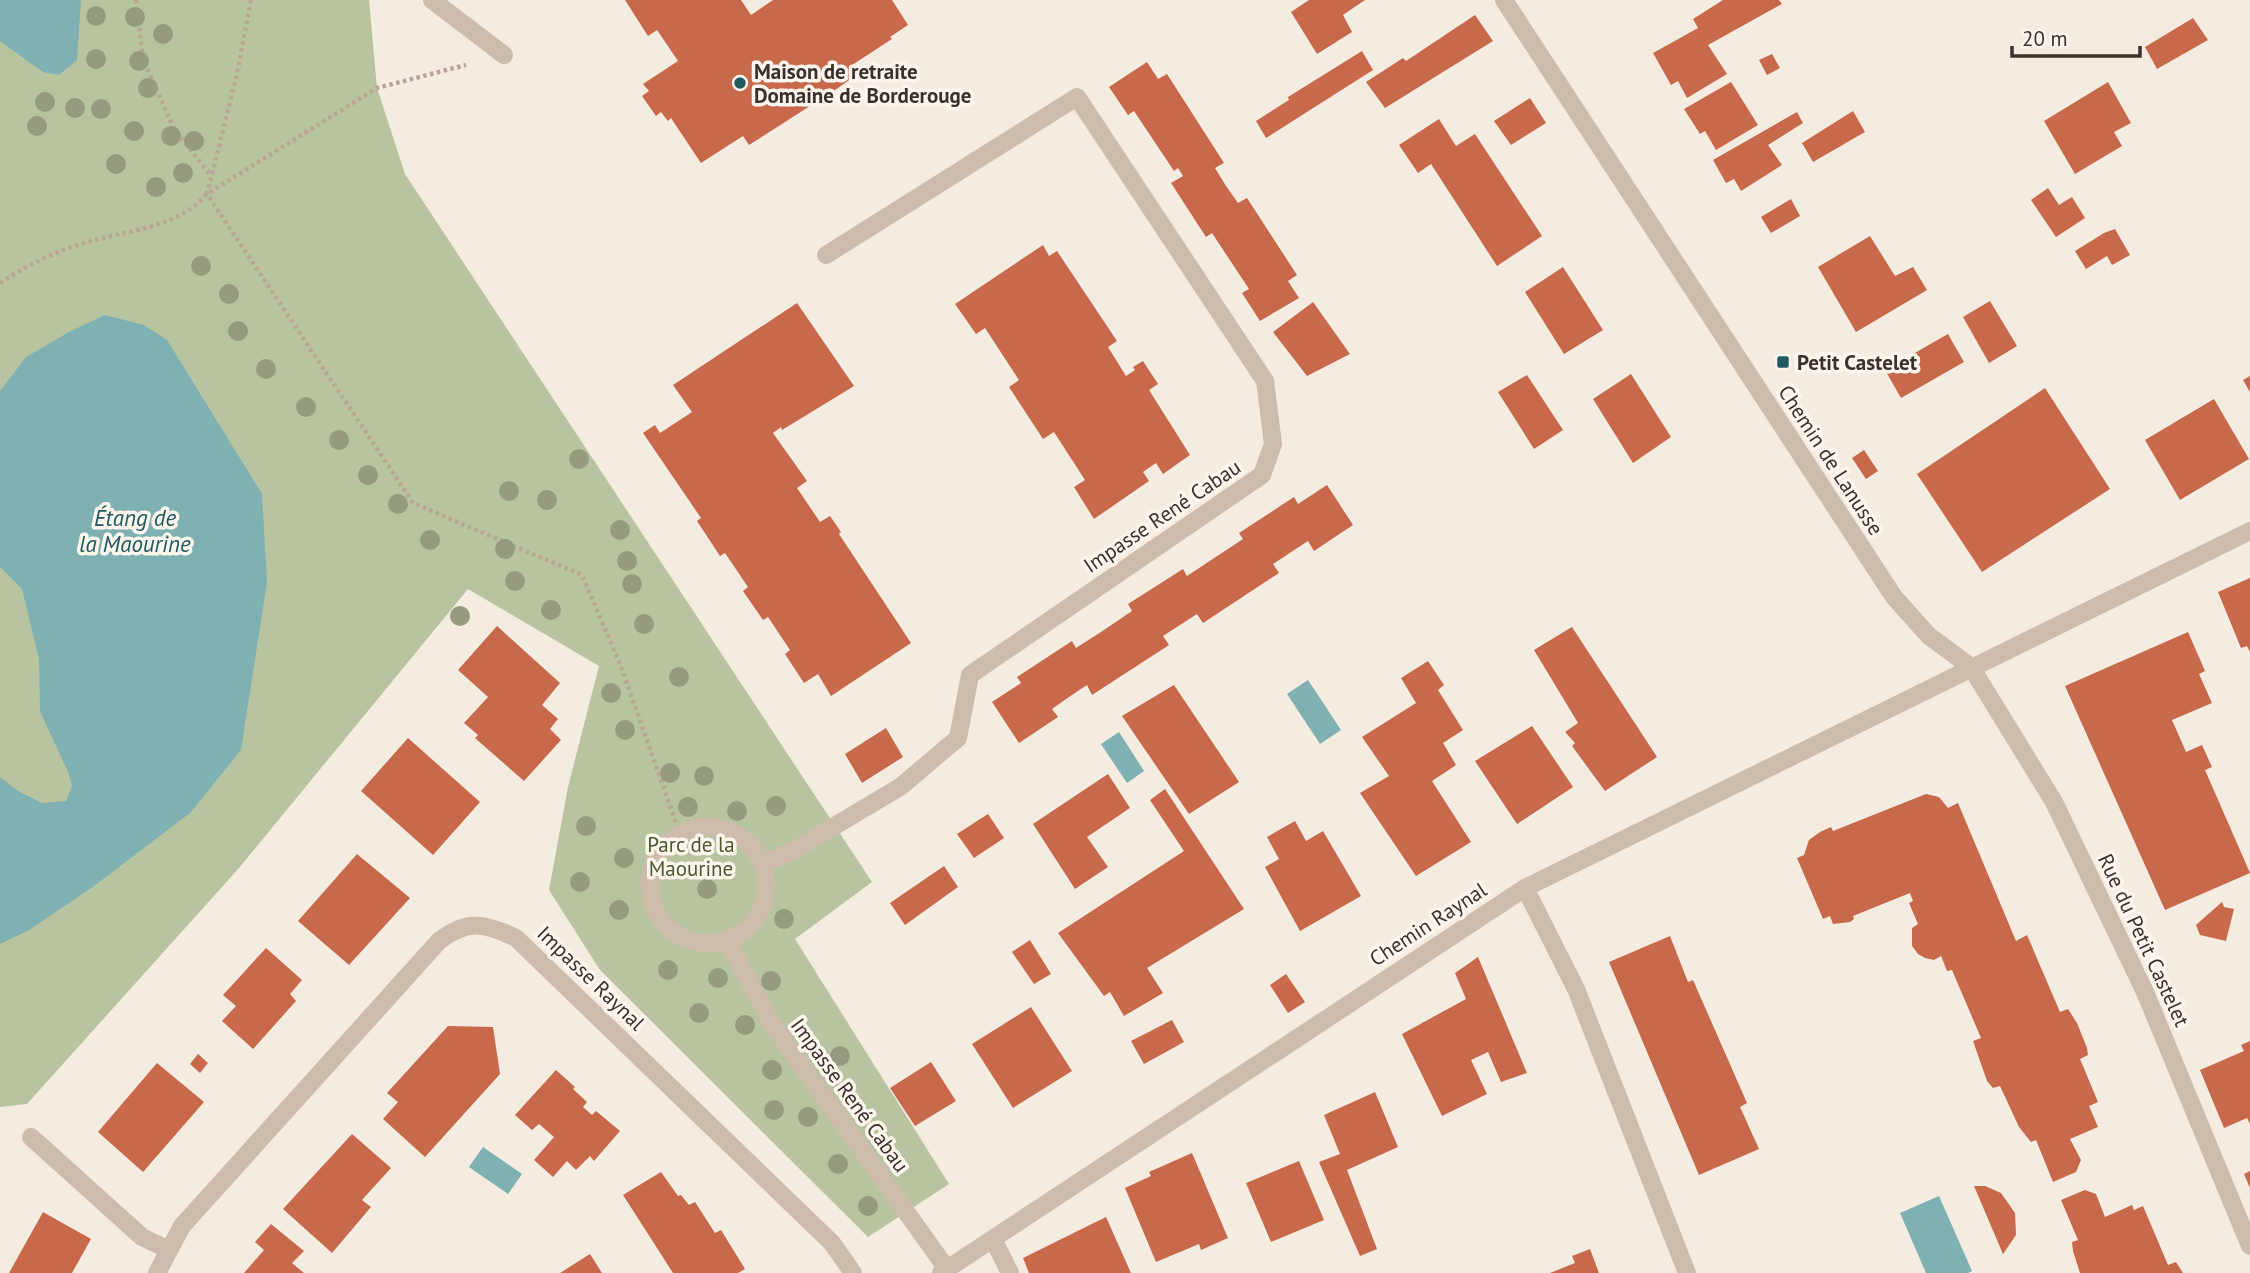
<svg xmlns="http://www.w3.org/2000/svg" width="2250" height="1273" font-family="'PT Sans',sans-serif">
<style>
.green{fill:#b8c4a0}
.water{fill:#7fb0b2}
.building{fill:#c8694b}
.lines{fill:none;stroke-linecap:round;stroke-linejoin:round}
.path{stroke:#b9a596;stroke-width:4.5;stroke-dasharray:3.5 3.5;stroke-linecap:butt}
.minor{stroke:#cdbbac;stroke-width:18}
.tree{fill:#969b7f}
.poi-dot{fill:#1f5a5e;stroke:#fbf5ee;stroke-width:2.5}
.labels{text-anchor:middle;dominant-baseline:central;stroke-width:7;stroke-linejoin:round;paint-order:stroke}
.poi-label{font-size:21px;font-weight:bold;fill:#3b302b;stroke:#fbf5ee;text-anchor:start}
.street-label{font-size:21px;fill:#3b302b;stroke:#fbf5ee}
.park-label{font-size:21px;fill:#4a5a2e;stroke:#fbf5ee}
.water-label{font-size:23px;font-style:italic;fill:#1f5a5e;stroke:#fbf5ee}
</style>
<rect width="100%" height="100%" fill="#f4ebe1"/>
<polygon class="green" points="0,0 369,0 377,88 405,174 872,882 795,939 949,1184 868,1237 600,970 549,890 568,787 599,666 468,589 239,868 27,1104 0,1107"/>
<g class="water">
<polygon points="0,0 81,0 77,60 59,75 43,72 0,41"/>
<polygon points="105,315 144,325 167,340 262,494 267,582 241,750 190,813 94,886 29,930 0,944 0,777 18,791 42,803 66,801 72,786 68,772 40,711 39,659 22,589 0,567 0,391 26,357 69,332"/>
<polygon points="1308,680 1341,730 1320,744 1287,694"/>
<polygon points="1119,732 1144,771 1127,783 1101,744"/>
<polygon points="483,1147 522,1174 508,1194 469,1167"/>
<polygon points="1939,1196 1972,1271 1968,1273 1926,1273 1900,1213"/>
</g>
<g class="building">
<polygon points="625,0 741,0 751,15 773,0 892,0 908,25 890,37 892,39 849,67 855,76 838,88 749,145 743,136 701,163 671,118 668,121 661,112 656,116 642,96 649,91 643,84 678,61 657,30 648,36"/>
<polygon points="1309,0 1365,0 1343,15 1352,32 1317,54 1291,12"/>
<polygon points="1723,0 1779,0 1782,4 1708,45 1727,74 1687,98 1678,81 1671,85 1653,53 1698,28 1693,19"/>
<polygon points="1475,15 1493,41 1385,108 1366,82 1403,58 1406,61"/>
<polygon points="2193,18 2208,40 2157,69 2145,47"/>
<polygon points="1362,51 1373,70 1266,138 1256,121 1289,100 1288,97"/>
<polygon points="1772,54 1780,68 1767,75 1759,60"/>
<polygon points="1147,62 1158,79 1167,74 1224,163 1215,168 1226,186 1238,203 1247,198 1297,275 1288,281 1299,298 1260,321 1242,293 1249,289 1212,233 1206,237 1171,183 1183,176 1178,168 1174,171 1134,111 1128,115 1109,87"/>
<polygon points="1731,82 1758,125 1716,150 1705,131 1700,134 1684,109"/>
<polygon points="2108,82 2131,123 2114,132 2122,146 2075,174 2044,121"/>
<polygon points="1530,98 1546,123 1511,145 1494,121"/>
<polygon points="1853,111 1865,132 1813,162 1802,143"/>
<polygon points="1797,112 1803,123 1768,145 1782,165 1741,191 1734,179 1726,183 1713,160"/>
<polygon points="1439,119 1456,146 1475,134 1542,236 1497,266 1431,164 1418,173 1399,145"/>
<polygon points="2048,188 2059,205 2072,197 2085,218 2056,237 2031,200"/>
<polygon points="1791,199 1800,216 1771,233 1761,217"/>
<polygon points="2115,229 2130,255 2112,265 2107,256 2086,269 2075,251 2104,233"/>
<polygon points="1870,236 1895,276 1913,267 1927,290 1856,332 1818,267"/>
<polygon points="1043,245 1049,256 1057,251 1117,341 1108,347 1126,376 1135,370 1133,367 1143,361 1158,384 1149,390 1190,455 1163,474 1156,463 1143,472 1149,481 1094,519 1074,487 1085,480 1054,432 1043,439 1009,387 1019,380 985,328 976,334 955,304"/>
<polygon points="1563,267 1603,330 1564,354 1525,292"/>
<polygon points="1990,301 2017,346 1989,363 1963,317"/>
<polygon points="1313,302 1350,354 1307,376 1273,332"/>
<polygon points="797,303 854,386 782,430 781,427 773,433 807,481 797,488 820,522 830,516 841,532 839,534 911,643 831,696 818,674 804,683 785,654 790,650 768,617 763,620 743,591 748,587 725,553 720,556 697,521 701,518 643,433 655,425 660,433 692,412 673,385"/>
<polygon points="1948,334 1964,362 1901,398 1885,370"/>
<polygon points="1631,374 1671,437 1633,463 1593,399"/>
<polygon points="1527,375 1563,430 1534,449 1498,392"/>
<polygon points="2250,376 2250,392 2243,380"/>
<polygon points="2045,388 2110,489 1982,572 1917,474"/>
<polygon points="2214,399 2249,459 2180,500 2145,440"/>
<polygon points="1864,450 1878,471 1866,479 1852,458"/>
<polygon points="1327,485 1353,525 1314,551 1308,541 1273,564 1279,573 1203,623 1197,614 1163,636 1169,645 1092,695 1087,685 1069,697 1052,709 1058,717 1019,743 992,702 1021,683 1017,677 1072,641 1076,648 1104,630 1132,611 1128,604 1183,569 1187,576 1243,539 1239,533 1294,497 1298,504"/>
<polygon points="2250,578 2250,652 2247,646 2241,648 2218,592"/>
<polygon points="497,626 560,683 542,705 558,719 550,729 561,740 524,781 475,738 478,735 464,723 488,697 458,670"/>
<polygon points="1572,627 1657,757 1605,791 1572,746 1575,743 1565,732 1578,723 1534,650"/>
<polygon points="2188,632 2205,671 2199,674 2212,703 2172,720 2186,752 2202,745 2212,767 2205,770 2250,873 2165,910 2065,686"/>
<polygon points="1428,661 1444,685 1438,690 1463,730 1443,743 1456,765 1432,781 1471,842 1416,876 1360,793 1389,776 1362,737 1416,703 1401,678"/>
<polygon points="1174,685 1239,782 1189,814 1122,716"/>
<polygon points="1532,726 1573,787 1517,824 1475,761"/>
<polygon points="886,728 903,757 862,783 845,754"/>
<polygon points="408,738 480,802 433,855 361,791"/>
<polygon points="1108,774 1130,808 1087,837 1108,867 1075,889 1033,824"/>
<polygon points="1165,789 1244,909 1147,968 1163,993 1124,1016 1110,992 1104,996 1058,933 1184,851 1150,800"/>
<polygon points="1926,794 1939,797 1948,808 1958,803 2016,941 2027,935 2060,1012 2068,1009 2077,1023 2087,1048 2088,1055 2080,1059 2098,1102 2089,1106 2098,1127 2070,1139 2081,1160 2076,1172 2053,1182 2036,1140 2031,1142 2019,1127 2000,1086 1993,1088 1987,1081 1973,1041 1981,1038 1952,970 1947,971 1941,956 1934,960 1925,958 1918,954 1912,946 1912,928 1918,924 1909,903 1913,901 1910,893 1853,916 1854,919 1850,922 1833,924 1830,916 1823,919 1797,858 1804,855 1809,840 1820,832 1831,827 1833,831"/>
<polygon points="988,814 1004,838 974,858 957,834"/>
<polygon points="1295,821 1306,841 1323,831 1361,896 1300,931 1265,867 1279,859 1267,837"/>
<polygon points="357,854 410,898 349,965 298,921"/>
<polygon points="944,866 958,887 905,925 890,903"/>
<polygon points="2222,902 2224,907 2234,909 2226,941 2200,935 2196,925"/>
<polygon points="1670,936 1688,982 1693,980 1747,1103 1740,1107 1759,1149 1699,1175 1609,962"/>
<polygon points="1030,940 1051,974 1034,984 1012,952"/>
<polygon points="266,948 302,980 290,994 296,1001 253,1049 222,1021 236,1006 223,995"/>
<polygon points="1478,957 1527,1073 1501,1082 1488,1052 1471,1060 1487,1094 1442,1116 1402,1034 1466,999 1455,973"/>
<polygon points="1286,974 1305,1002 1288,1013 1270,985"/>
<polygon points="1031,1007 1072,1071 1013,1108 972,1044"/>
<polygon points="1172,1020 1184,1042 1144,1064 1131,1041"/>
<polygon points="448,1026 493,1027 500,1074 425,1157 383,1119 398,1102 387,1093"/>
<polygon points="2250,1041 2250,1124 2247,1118 2224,1128 2200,1070 2244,1051 2241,1045"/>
<polygon points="198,1054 208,1063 200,1073 190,1064"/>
<polygon points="931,1062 956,1101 915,1126 890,1088"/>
<polygon points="157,1063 204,1102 143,1172 98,1132"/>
<polygon points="556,1070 575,1087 573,1089 587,1102 583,1107 592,1115 596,1111 620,1131 594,1161 590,1156 576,1170 567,1161 553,1177 534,1160 554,1137 539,1124 532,1130 515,1115"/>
<polygon points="1375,1092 1398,1147 1347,1170 1377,1249 1360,1256 1319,1162 1340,1154 1324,1115"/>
<polygon points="352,1134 391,1168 362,1200 371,1207 332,1253 283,1209"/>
<polygon points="1192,1153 1228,1238 1201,1250 1199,1244 1156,1262 1125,1188 1151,1176 1149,1172"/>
<polygon points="1299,1161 1324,1220 1271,1242 1246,1183"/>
<polygon points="2250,1171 2250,1188 2244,1174"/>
<polygon points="661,1172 678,1196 681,1195 689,1205 695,1202 715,1233 721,1230 745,1269 738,1273 673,1273 623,1195"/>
<polygon points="1974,1186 1985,1186 2001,1193 2015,1213 2016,1235 2003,1254"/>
<polygon points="2085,1190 2096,1194 2105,1217 2132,1205 2134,1210 2143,1206 2168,1265 2176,1262 2183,1273 2080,1273 2073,1251 2072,1242 2078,1240 2061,1200"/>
<polygon points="43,1212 91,1239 72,1273 9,1273"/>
<polygon points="1106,1217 1131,1273 1029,1273 1023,1258"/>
<polygon points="271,1224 304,1251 292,1263 304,1273 244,1273 264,1250 255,1242"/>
<polygon points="1590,1249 1599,1273 1550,1273 1575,1263 1572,1256"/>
<polygon points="590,1254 602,1273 560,1273"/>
</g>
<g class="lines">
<g class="path">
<polyline points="136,0 143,58 173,127 211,176"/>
<polyline points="251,0 237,74 207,194 413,503 582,575 620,664 680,834"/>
<path d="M0,283C27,265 56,251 88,242C129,230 177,228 207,194L377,88L466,65"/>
</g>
<g class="minor">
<polyline points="432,0 504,55"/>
<polyline points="1504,0 1894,597 1929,636 1971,667 2054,802 2145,992 2250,1246"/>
<circle cx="708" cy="885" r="58"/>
<polyline points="763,864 796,849 900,787 958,738 970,675 1262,475 1273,444 1265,381 1077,97 826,255"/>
<polyline points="1525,888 1576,989 1687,1273"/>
<polyline points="727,940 771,1023 947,1269"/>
<polyline points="31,1137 142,1237 169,1250"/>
<polyline points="993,1239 1010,1273"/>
<path d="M157,1273L182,1226L439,941C468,919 485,923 516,938L832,1243L853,1273"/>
<polyline points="941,1273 1525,888 2250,531"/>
</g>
</g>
<g class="tree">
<circle cx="96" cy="16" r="10"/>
<circle cx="135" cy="17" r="10"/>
<circle cx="163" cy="34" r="10"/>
<circle cx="96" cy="59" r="10"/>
<circle cx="139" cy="61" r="10"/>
<circle cx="148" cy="88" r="10"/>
<circle cx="45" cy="102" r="10"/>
<circle cx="75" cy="108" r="10"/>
<circle cx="101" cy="109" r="10"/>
<circle cx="37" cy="126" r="10"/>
<circle cx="134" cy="131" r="10"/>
<circle cx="171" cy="136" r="10"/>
<circle cx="194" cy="141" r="10"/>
<circle cx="116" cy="164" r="10"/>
<circle cx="183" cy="173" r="10"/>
<circle cx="156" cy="187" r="10"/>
<circle cx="201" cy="266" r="10"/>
<circle cx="229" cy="294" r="10"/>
<circle cx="238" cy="331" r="10"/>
<circle cx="266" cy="369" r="10"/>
<circle cx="306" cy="407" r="10"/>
<circle cx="339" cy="440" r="10"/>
<circle cx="579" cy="459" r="10"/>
<circle cx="368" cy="475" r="10"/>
<circle cx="509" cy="491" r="10"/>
<circle cx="547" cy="500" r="10"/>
<circle cx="398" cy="504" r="10"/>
<circle cx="620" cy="530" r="10"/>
<circle cx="430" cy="540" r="10"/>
<circle cx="505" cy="549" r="10"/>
<circle cx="627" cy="561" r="10"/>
<circle cx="515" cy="581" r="10"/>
<circle cx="632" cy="584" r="10"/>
<circle cx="551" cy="610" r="10"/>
<circle cx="460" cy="616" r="10"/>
<circle cx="644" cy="624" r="10"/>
<circle cx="679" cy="677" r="10"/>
<circle cx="611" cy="693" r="10"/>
<circle cx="625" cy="730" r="10"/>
<circle cx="670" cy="773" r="10"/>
<circle cx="704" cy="776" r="10"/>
<circle cx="776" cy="806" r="10"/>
<circle cx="688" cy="807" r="10"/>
<circle cx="737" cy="811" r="10"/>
<circle cx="586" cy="826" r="10"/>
<circle cx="624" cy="858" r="10"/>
<circle cx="580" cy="882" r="10"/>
<circle cx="707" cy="889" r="10"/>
<circle cx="619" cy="910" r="10"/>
<circle cx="784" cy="919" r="10"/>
<circle cx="668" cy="970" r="10"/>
<circle cx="718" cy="978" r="10"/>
<circle cx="771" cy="981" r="10"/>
<circle cx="699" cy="1013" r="10"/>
<circle cx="745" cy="1025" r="10"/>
<circle cx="840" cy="1056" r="10"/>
<circle cx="772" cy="1070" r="10"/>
<circle cx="774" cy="1110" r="10"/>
<circle cx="808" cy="1117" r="10"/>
<circle cx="838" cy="1164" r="10"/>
<circle cx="868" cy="1206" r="10"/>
</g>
<g class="poi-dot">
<circle cx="740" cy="83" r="7"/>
<rect x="1776" y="355" width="14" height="14" rx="3.5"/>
</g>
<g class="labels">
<g class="poi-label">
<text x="754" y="71">Maison de retraite<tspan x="754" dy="24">Domaine de Borderouge</tspan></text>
<text x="1797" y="362">Petit Castelet</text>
</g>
<g class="street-label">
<text transform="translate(1831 460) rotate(57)">Chemin de Lanusse</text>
<text transform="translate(1162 516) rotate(-34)">Impasse René Cabau</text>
<text transform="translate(1428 924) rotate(-33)">Chemin Raynal</text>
<text transform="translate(2144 940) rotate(65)">Rue du Petit Castelet</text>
<text transform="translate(591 978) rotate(44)">Impasse Raynal</text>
<text transform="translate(850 1095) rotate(54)">Impasse René Cabau</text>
</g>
<g class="park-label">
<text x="691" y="844">Parc de la<tspan x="691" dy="24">Maourine</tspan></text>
</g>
<g class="water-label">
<text x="135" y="517">Étang de<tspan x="135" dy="26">la Maourine</tspan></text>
</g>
</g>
<path d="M2012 46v10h128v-10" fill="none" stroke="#3b302b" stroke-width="3.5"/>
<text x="2022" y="46" font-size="21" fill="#3b302b" stroke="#fbf5ee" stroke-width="5" paint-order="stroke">20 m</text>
</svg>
